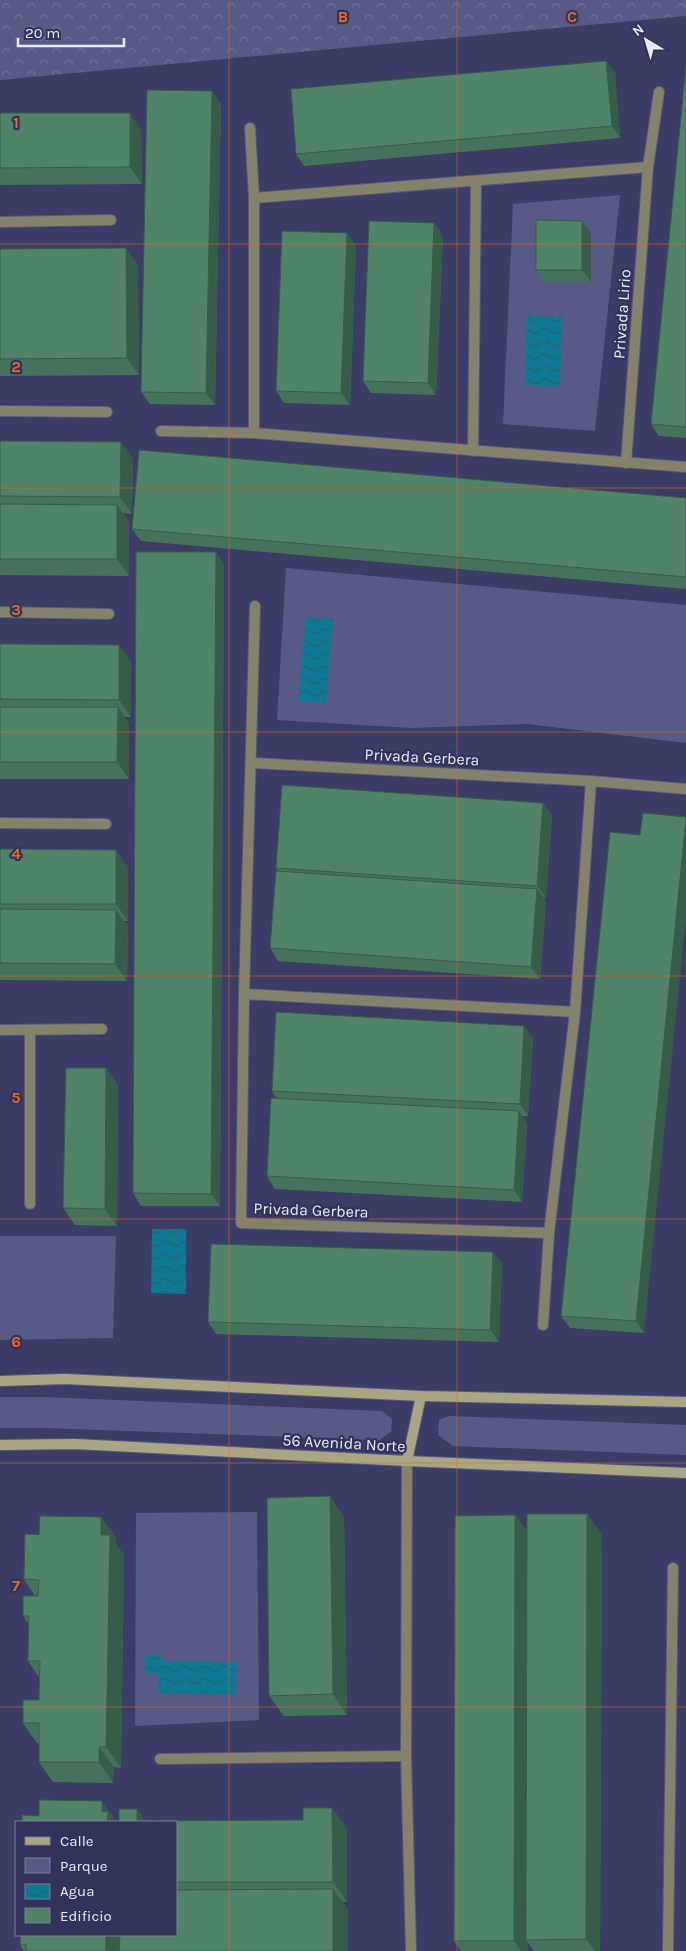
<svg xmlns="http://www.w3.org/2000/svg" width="686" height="1951" font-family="Karla,sans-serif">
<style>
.green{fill:#575a84}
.forest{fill:url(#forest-crowns)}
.water{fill:url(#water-waves)}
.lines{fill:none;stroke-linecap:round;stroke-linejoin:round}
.minor-casing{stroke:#58597f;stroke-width:12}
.secondary-casing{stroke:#58597f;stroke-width:12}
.minor{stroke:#85826c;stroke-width:10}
.secondary{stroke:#aaa583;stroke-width:10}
.wall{fill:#45725a}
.shaded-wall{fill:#385c4a}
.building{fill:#508469;stroke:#385c4a}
.grid{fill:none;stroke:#e86824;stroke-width:1;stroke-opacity:0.55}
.labels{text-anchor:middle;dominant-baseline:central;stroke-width:4.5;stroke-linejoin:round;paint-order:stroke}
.street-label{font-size:16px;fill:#eaecfc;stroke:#32335b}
.grid-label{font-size:16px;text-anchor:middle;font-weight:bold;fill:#e86824;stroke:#32335b;stroke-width:4.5;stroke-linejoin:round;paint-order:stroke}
</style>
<defs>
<pattern id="forest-crowns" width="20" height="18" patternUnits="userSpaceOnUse" patternTransform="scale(1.25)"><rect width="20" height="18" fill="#575a84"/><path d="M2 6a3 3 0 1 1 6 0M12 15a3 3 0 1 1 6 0" fill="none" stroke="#6f7296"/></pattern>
<pattern id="water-waves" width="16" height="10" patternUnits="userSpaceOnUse" patternTransform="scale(1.25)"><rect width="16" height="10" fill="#0d7993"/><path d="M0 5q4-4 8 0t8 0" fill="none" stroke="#276273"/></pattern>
</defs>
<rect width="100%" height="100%" fill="#3c3d67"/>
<g class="green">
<polygon points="620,195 595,431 503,424 513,204"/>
<polygon points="286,568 686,605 686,743 527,724 411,728 277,720"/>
<polygon points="0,1236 116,1236 113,1338 0,1340"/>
<polygon points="0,1397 43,1397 382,1411 392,1419 391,1432 379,1440 43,1428 0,1428"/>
<polygon points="449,1416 686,1425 686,1455 453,1446 438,1435 439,1420"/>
<polygon points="257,1512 259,1720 135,1726 136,1513"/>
</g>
<polygon class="forest" points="0,0 686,0 686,16 0,80"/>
<g class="water">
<polygon points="527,316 562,317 560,386 525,385"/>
<polygon points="306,617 333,619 326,703 298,701"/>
<polygon points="152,1229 186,1229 186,1294 151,1293"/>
<polygon points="145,1655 162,1655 162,1661 237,1663 236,1695 158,1693 158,1673 145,1673"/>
</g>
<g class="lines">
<g class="minor-casing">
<g id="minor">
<polyline points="250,128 254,198 254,433"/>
<polyline points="254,198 648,167"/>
<polyline points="0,222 111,220"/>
<polyline points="0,411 107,412"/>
<polyline points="161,431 254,433 686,467"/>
<polyline points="473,451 476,181"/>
<polyline points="626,463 648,167 659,92"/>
<polyline points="255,606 244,994 241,1223 549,1233"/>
<polyline points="0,612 109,614"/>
<polyline points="252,763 591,781 686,789"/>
<polyline points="0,823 106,824"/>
<polyline points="244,994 575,1012"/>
<polyline points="0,1030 102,1029"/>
<polyline points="30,1204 30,1030"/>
<polyline points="543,1325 549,1233 575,1012 591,781"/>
<polyline points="407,1461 406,1756 411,1951"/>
<polyline points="160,1759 406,1756"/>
<polyline points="668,1951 673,1568"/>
</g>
</g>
<g class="secondary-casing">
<g id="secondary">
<polyline points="0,1381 65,1379 421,1396 686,1402"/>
<polyline points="0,1445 75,1444 407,1461 686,1473"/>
<polyline points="407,1461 421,1396"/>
</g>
</g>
<use href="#minor" class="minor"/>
<use href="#secondary" class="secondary"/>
</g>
<g class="wall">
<polygon points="606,61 615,73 620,138 304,166 296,154"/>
<polygon points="686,65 686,438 659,436 651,424"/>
<polygon points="212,91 221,104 215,405 150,404 141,392"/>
<polygon points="0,113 141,130 142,184 0,185"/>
<polygon points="582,221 591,233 591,282 545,282 536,270"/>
<polygon points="434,223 443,236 436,395 371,393 363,381"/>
<polygon points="356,246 350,405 284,403 276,391"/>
<polygon points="0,249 138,265 139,375 0,376"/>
<polygon points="0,441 121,442 133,459 132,514 123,513 129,522 129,576 0,575"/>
<polygon points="686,498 686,589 141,541 132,529"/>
<polygon points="224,565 220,1206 141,1206 133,1193"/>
<polygon points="0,644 119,645 131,662 131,717 124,717 129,724 129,779 0,779"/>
<polygon points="543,803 552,816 546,898 544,898 546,901 540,979 278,961 270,948 278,871 276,868"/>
<polygon points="640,835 644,1333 570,1328 561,1316"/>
<polygon points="0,849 128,867 128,921 124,921 128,927 127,981 0,980"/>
<polygon points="533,1038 528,1116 522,1116 527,1124 522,1202 275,1189 267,1176 277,1099 272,1091"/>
<polygon points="106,1068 118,1085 117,1226 75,1225 63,1208"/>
<polygon points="493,1252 502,1264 499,1342 216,1334 208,1322"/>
<polygon points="587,1514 602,1535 600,1951 534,1951 528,1943 528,1951 461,1951 454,1941 515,1515 527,1532"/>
<polygon points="344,1517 347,1715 284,1716 269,1696"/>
<polygon points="116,1537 115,1543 124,1555 121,1768 114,1767 113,1783 53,1782 39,1762 39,1743 37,1743 23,1723 39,1700 39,1677 28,1661 29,1624 23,1616 35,1596 24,1579"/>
<polygon points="137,1809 145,1821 347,1828 347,1902 342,1902 348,1909 348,1951 24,1951 20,1945 21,1935 176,1935 176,1822 119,1822"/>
</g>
<g class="shaded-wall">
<polygon points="606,61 615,73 620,138 612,126"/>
<polygon points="212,91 221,104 215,405 206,393"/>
<polygon points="130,113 141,130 142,184 130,167"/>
<polygon points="582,221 591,233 591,282 582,270"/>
<polygon points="434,223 443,236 436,395 428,383"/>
<polygon points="347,233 356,246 350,405 341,393"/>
<polygon points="126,248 138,265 139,375 127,358"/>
<polygon points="121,442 133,459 132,514 120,497"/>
<polygon points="117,505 129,522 129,576 117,559"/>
<polygon points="216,552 224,565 220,1206 211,1194"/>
<polygon points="119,645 131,662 131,717 119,700"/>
<polygon points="118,707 129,724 129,779 117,762"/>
<polygon points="543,803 552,816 546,898 537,886"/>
<polygon points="686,819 686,917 644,1333 636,1321"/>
<polygon points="116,850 128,867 128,921 116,904"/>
<polygon points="537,889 546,901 540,979 531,967"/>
<polygon points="116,910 128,927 127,981 115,964"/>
<polygon points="524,1026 533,1038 528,1116 520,1104"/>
<polygon points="106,1068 118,1085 117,1226 105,1209"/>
<polygon points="519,1111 527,1124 522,1202 514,1190"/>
<polygon points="493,1252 502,1264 499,1342 490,1330"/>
<polygon points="330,1496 344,1517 347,1715 333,1694"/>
<polygon points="587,1514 602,1535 600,1951 595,1951 586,1939"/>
<polygon points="515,1515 530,1536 526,1940 528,1943 528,1951 521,1951 514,1941"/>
<polygon points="101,1517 116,1537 115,1543 124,1555 121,1768 106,1747 101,1535"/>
<polygon points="99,1747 114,1767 113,1783 99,1762"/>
<polygon points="102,1801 116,1821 116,1822 107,1822 102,1812"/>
<polygon points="332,1808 347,1828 347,1902 333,1882"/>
<polygon points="137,1809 146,1822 137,1821"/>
<polygon points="333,1889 348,1909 348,1951 333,1951"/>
<rect x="106" y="1935" width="15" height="16"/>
</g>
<g class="building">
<polygon points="606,61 612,126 296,154 291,89"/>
<polygon points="686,65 686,427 651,424"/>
<polygon points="147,90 212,91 206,393 141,392"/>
<polygon points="0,113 130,113 130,167 0,168"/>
<polygon points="536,220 582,221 582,270 536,270"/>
<polygon points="369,221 434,223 428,383 363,381"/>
<polygon points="282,231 347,233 341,393 276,391"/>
<polygon points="126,248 127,358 0,359 0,249"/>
<polygon points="0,441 121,442 120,497 0,496"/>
<polygon points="139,450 686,498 686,577 132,529"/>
<polygon points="0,504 117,505 117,559 0,559"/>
<polygon points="136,552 216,552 211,1194 133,1193"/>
<polygon points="0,644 119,645 119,700 0,699"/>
<polygon points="0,707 118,707 117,762 0,762"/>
<polygon points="282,785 543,803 537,886 276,868"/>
<polygon points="643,813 686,817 686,819 636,1321 561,1316 610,832 640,835"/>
<polygon points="0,849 116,850 116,904 0,904"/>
<polygon points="276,871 537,889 531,967 270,948"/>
<polygon points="0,909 116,910 115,964 0,963"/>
<polygon points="276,1012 524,1026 520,1104 272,1091"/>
<polygon points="66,1068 106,1068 105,1209 63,1208"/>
<polygon points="271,1098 519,1111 514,1190 267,1176"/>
<polygon points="211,1244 493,1252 490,1330 208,1322"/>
<polygon points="330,1496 333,1694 269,1696 267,1498"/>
<polygon points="527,1514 587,1514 586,1939 526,1940"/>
<polygon points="515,1515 514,1941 454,1941 455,1516"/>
<polygon points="40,1516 101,1517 101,1535 110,1535 106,1747 99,1747 99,1762 39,1762 39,1723 23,1723 23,1700 39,1700 40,1661 28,1661 29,1616 23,1616 23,1596 38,1596 39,1580 24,1579 25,1534 39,1535"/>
<polygon points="39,1800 102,1801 102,1812 108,1812 107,1822 22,1822 22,1815 39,1816"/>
<polygon points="303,1808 332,1808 333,1882 176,1882 176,1822 119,1822 119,1809 137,1809 137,1821 303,1820"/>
<polygon points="333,1889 333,1951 119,1951 120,1935 176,1935 176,1890"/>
<polygon points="21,1935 106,1935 106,1951 26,1951 26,1944 20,1945"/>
</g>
<path class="grid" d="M229,0V1951M457,0V1951M0,244H686M0,488H686M0,732H686M0,976H686M0,1219H686M0,1463H686M0,1707H686"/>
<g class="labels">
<g class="street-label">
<text transform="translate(622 314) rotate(-86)">Privada Lirio</text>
<text transform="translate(422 757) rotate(3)">Privada Gerbera</text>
<text transform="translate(311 1210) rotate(2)">Privada Gerbera</text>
<text transform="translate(344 1443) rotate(3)">56 Avenida Norte</text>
</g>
</g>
<g class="grid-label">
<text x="343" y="22">B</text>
<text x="572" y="22">C</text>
<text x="16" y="128">1</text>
<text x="16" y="372">2</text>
<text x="16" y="615">3</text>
<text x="16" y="859">4</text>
<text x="16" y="1103">5</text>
<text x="16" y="1347">6</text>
<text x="16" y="1591">7</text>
</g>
<rect x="15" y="1821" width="162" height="115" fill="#32335b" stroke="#7c7d9b"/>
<rect x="25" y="1837" width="25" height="8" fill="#aaa583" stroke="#7c7d9b"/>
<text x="60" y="1846" font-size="15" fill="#eaecfc">Calle</text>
<rect x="25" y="1858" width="25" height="15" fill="#575a84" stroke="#7c7d9b"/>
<text x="60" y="1871" font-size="15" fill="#eaecfc">Parque</text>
<rect x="25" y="1884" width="25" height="15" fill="url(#water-waves)" stroke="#7c7d9b"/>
<text x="60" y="1896" font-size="15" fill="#eaecfc">Agua</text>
<rect x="25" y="1908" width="25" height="15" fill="#508469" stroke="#7c7d9b"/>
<text x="60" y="1921" font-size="15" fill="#eaecfc">Edificio</text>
<g transform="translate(646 40) rotate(322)" stroke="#32335b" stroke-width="4" paint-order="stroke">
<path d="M0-4L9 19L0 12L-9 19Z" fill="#eaecfc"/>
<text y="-8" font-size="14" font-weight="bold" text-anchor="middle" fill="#eaecfc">N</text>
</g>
<path d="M18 38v8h106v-8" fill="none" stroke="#eaecfc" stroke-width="2.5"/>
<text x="25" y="38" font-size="15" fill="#eaecfc" stroke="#32335b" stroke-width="4" paint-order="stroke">20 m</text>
</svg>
